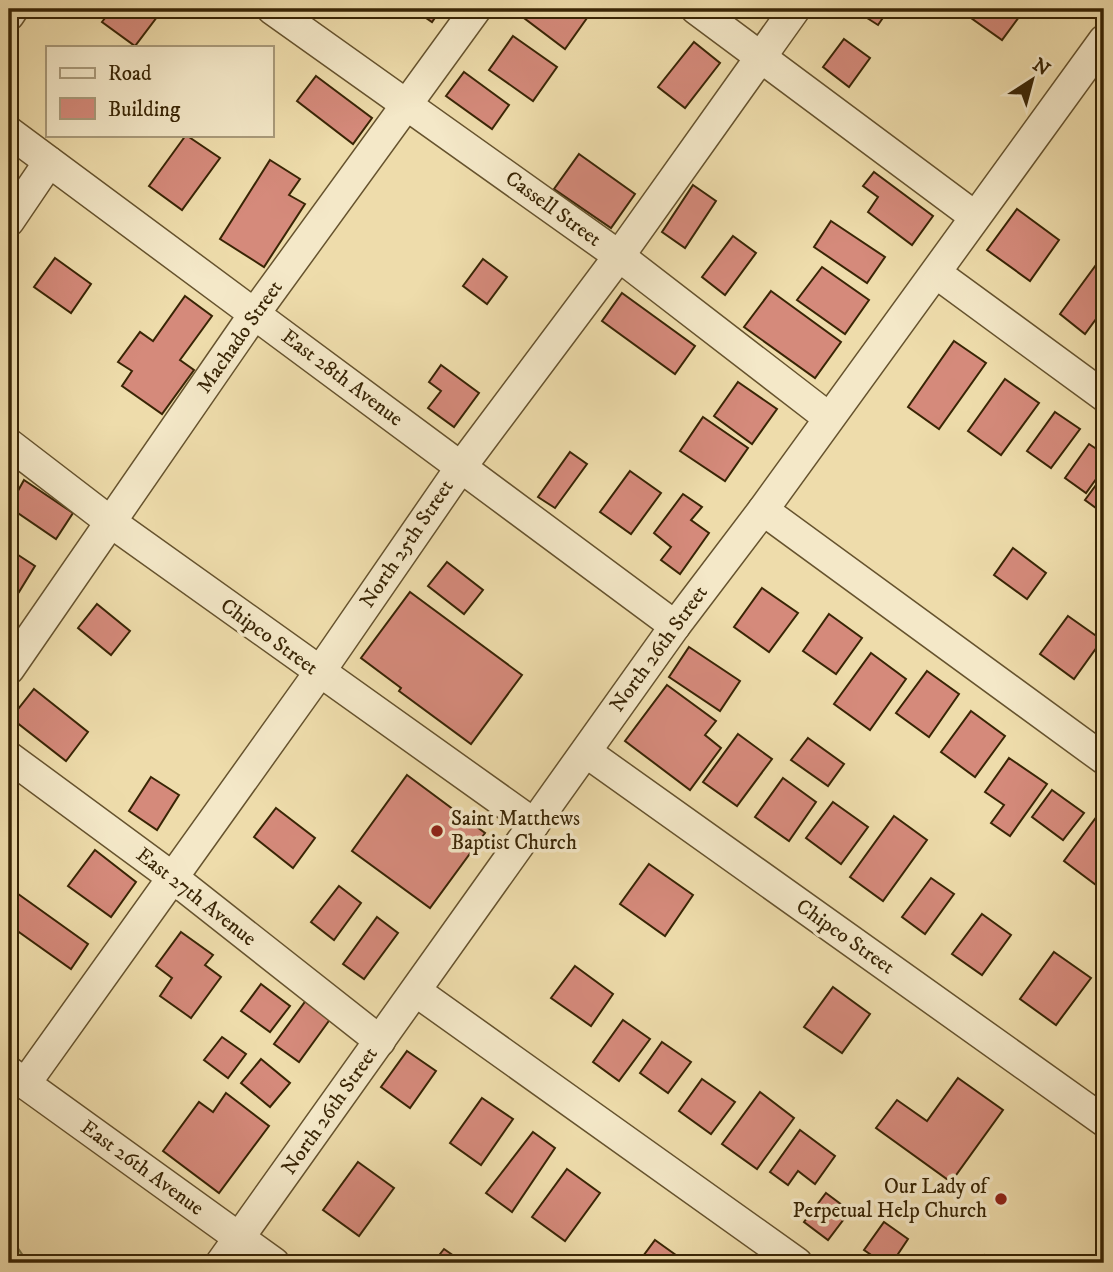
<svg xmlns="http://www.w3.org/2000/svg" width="1113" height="1272" font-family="'IM FELL DW Pica',serif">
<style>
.green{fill:#bac088;stroke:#7a7246;stroke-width:2}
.building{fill:#d58a7b;stroke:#392505;stroke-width:2}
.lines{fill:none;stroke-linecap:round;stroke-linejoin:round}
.minor-casing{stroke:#66532e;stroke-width:33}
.minor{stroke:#f4e8c8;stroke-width:30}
.poi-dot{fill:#8f2418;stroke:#f4e8c8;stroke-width:2.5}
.labels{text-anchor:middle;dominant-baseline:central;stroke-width:7;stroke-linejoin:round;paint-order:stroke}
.street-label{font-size:21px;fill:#392505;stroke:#f4e8c8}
.poi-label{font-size:21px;fill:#392505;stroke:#f4e8c8;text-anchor:start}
</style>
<rect width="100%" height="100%" fill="#eedcab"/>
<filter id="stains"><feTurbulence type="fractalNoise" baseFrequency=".00286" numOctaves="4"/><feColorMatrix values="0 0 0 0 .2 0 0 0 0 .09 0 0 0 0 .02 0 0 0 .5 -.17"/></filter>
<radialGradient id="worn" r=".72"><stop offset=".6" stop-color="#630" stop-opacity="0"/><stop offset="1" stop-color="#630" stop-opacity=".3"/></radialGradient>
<polygon class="green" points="9,1237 11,1238 28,1263 9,1263"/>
<g class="building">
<polygon points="112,9 145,9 157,17 135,46 102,22"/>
<polygon points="413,9 441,9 432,22"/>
<polygon points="525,9 574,9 587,18 565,49 520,15"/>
<polygon points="853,9 889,9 878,25"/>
<polygon points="967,9 1025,9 1002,40 964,13"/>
<polygon points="513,36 557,67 533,101 489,70"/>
<polygon points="844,39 870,58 849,87 823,67"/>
<polygon points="694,42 720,63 685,108 658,87"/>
<polygon points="464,72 509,105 492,129 446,96"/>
<polygon points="316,76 372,118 353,144 297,101"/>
<polygon points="186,135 220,158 182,210 149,186"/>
<polygon points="579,154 635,194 611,228 554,189"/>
<polygon points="270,160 300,179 289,195 305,204 264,267 220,239"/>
<polygon points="874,172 933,216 912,245 868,212 878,197 863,186"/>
<polygon points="693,185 716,201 685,248 662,232"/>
<polygon points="1017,209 1059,240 1030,281 987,250"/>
<polygon points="831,221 885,257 867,283 814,247"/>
<polygon points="733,236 756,253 725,295 702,277"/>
<polygon points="1104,254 1104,308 1085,334 1060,314"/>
<polygon points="55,258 91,284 71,313 34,287"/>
<polygon points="483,259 507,277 487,304 463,286"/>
<polygon points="822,267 869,300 845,334 797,300"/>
<polygon points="771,291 841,342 815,378 744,327"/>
<polygon points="622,293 695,346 675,374 602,321"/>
<polygon points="185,296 212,316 180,360 194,370 162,414 122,386 132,371 118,362 140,332 153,341"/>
<polygon points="954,341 986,363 939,429 908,407"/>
<polygon points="441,365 479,393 454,427 428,408 441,391 429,382"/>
<polygon points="1005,379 1039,403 1001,455 968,431"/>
<polygon points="738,382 777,409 752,444 714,416"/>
<polygon points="1055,412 1080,429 1051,468 1027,451"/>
<polygon points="703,417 748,448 725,481 680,451"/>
<polygon points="1089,444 1104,454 1104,468 1086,493 1065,478"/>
<polygon points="570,452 587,464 555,508 538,497"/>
<polygon points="630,471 661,493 631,534 600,512"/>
<polygon points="1104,474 1104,514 1085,500"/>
<polygon points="24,480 73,513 56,539 9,507"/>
<polygon points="683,494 702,507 691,520 709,533 680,574 661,560 671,547 654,533"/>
<polygon points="1013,548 1046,573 1027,599 994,575"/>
<polygon points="9,549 35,566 19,592 9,585"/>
<polygon points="447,562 483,590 464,614 428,586"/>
<polygon points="762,588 798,613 769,652 734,627"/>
<polygon points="410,592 522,675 471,744 399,691 401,688 361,658"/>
<polygon points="97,604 130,631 111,655 78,628"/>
<polygon points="829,614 862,638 836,674 803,651"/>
<polygon points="1068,616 1102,640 1074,679 1040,654"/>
<polygon points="689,647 740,681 720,711 669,677"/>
<polygon points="871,653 906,679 870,730 834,704"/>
<polygon points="927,671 959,694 929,737 896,713"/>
<polygon points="667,685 716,721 705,735 721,748 690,790 625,741"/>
<polygon points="34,689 88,732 66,761 11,718"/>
<polygon points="971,711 1005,736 975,777 941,752"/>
<polygon points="738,734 772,759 737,806 703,782"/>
<polygon points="808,738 844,764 828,786 791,760"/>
<polygon points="1009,758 1047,784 1010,836 991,823 1004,805 985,792"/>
<polygon points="407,775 485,833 430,908 352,851"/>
<polygon points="151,777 179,795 157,830 129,811"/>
<polygon points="783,778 816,802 789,841 755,817"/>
<polygon points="1052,790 1084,813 1063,840 1032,817"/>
<polygon points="833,802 868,827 841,864 806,838"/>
<polygon points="276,808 315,838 293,868 254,837"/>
<polygon points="1100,812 1104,816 1104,891 1064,861"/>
<polygon points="894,816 927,840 883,901 850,877"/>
<polygon points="95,850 136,882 111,917 68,886"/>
<polygon points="649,864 693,895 665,936 620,904"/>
<polygon points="931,878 954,894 925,934 902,917"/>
<polygon points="339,886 361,903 334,940 311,922"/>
<polygon points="14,891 88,944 71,969 9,925 9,898"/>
<polygon points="982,914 1011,935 982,975 952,954"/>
<polygon points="377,917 398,933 364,979 343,964"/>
<polygon points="181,932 213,955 205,965 221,977 191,1018 160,996 172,978 156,966"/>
<polygon points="1054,952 1091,978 1056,1025 1020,999"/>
<polygon points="575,966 613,994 591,1026 551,998"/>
<polygon points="261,984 290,1006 270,1032 241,1011"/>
<polygon points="833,987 870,1014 842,1053 804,1027"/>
<polygon points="307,999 331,1018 299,1062 274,1044"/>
<polygon points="623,1020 650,1039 619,1081 593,1062"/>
<polygon points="222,1037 246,1054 228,1078 204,1060"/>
<polygon points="662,1042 691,1062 668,1093 640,1073"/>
<polygon points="407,1051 436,1071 410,1108 381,1087"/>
<polygon points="261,1059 290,1083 270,1107 241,1083"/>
<polygon points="958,1078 1003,1110 951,1182 876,1128 897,1100 927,1121"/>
<polygon points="702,1079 735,1102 711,1134 679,1111"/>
<polygon points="760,1092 794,1118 757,1169 722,1144"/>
<polygon points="226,1093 269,1126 219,1193 163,1151 199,1102 213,1112"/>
<polygon points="482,1098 513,1119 481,1165 450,1143"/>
<polygon points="800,1130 835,1156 815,1184 798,1171 788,1185 770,1172"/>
<polygon points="533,1132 555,1148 512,1212 486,1193"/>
<polygon points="358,1162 394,1188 359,1236 323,1210"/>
<polygon points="567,1169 600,1193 565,1241 532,1217"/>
<polygon points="826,1193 850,1211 828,1240 804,1222"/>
<polygon points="884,1222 908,1239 892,1263 883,1263 864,1250"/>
<polygon points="655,1240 687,1263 638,1263"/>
<polygon points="444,1249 464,1263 433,1263"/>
<polygon points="985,1255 997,1263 979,1263"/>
</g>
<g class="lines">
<g class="minor-casing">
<g id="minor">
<polyline points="272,9 619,256 829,418"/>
<polyline points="696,9 974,216"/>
<polyline points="9,15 13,9"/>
<polyline points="9,132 675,626"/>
<polyline points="9,221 49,162"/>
<polyline points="936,273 1104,396"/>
<polyline points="9,444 112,523 534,824"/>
<polyline points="763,510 1104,759"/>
<polyline points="9,669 255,313 476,9"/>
<polyline points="586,752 1104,1121"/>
<polyline points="9,757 172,877 380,1041"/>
<polyline points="417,992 797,1263"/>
<polyline points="9,1072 274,1263"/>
<polyline points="25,1084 319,673 461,467 619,256 795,9"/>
<polyline points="221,1263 675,626 763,510 1104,40"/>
</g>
</g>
<use href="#minor" class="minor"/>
</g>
<g class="poi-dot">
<circle cx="437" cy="831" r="7"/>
<circle cx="1001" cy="1199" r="7"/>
</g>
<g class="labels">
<g class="street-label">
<text transform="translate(553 209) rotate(36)">Cassell Street</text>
<text transform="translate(240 337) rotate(-55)">Machado Street</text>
<text transform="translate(342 378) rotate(37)">East 28th Avenue</text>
<text transform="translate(407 544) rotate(-56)">North 25th Street</text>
<text transform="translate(269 637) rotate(36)">Chipco Street</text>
<text transform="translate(659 649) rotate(-54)">North 26th Street</text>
<text transform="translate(196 897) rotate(38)">East 27th Avenue</text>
<text transform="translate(845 937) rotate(35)">Chipco Street</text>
<text transform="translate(330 1111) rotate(-55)">North 26th Street</text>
<text transform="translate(142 1168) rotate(36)">East 26th Avenue</text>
</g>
<g class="poi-label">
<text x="451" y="819">Saint Matthews<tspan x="451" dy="24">Baptist Church</tspan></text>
<text x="987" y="1187" text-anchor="end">Our Lady of<tspan x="987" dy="24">Perpetual Help Church</tspan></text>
</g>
</g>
<rect width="1113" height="1272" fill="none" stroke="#eedcab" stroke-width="35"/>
<rect x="10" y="10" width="1092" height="1251" fill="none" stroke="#392505" stroke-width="3.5"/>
<rect x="18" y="18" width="1078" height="1237" fill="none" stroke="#392505" stroke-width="2"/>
<rect x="46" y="46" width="228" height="91" fill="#f4e8c8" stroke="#a99a7a" stroke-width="2"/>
<rect x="60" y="68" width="35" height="10" fill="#f4e8c8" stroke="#a99a7a" stroke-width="2"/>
<text x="108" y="80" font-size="21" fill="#392505">Road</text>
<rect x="60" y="98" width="35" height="21" fill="#d58a7b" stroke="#a99a7a" stroke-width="2"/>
<text x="108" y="116" font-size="21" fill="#392505">Building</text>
<g transform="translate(1032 80) rotate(36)" stroke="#f4e8c8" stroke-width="5" paint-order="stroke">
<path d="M0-5L12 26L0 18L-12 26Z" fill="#392505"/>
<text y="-10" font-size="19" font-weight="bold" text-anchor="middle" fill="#392505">N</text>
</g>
<rect width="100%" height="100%" filter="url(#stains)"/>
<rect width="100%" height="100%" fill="url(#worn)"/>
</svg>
